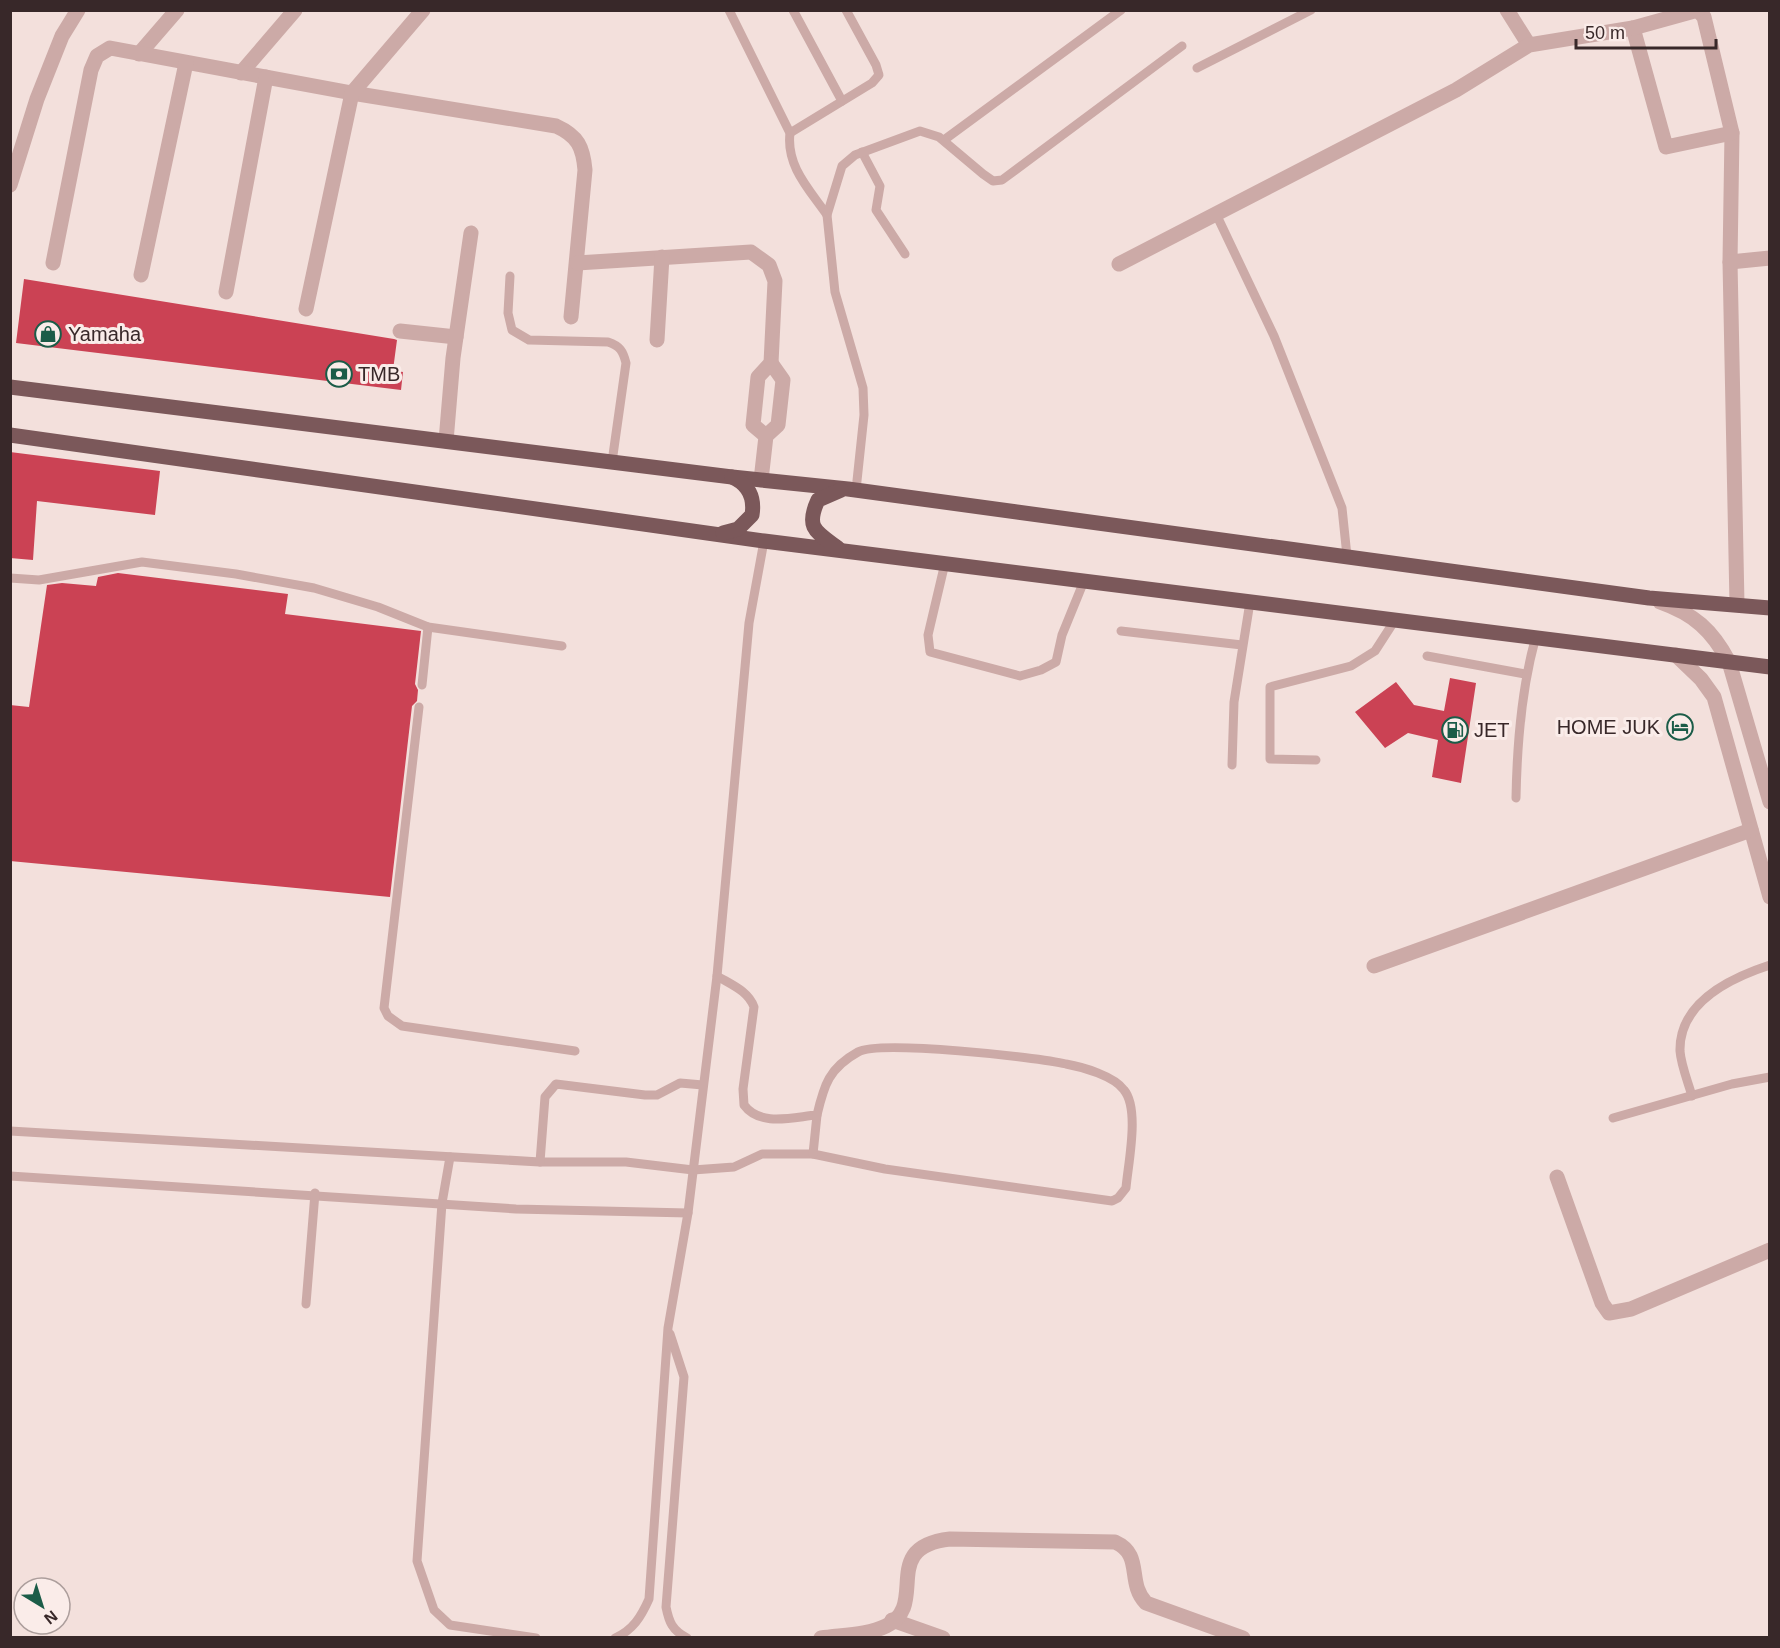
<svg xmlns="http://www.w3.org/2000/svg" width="1780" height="1648" font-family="Arial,sans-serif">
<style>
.building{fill:#cb4254}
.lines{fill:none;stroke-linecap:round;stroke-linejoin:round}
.service{stroke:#ccaaa7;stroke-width:9}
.minor{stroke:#ccaaa7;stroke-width:15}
.primary{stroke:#7b585a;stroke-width:15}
.labels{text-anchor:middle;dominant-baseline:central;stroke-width:6;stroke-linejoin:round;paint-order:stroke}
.poi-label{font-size:20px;fill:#382829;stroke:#faece9;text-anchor:start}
</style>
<rect width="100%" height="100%" fill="#f3e0dc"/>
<g class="building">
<polygon points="24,279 394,339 397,340 393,370 403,372 401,390 16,343"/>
<polygon points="10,452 160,471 155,515 37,501 33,560 10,558"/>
<polygon points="118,573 288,594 285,614 421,631 415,684 418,690 417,701 412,706 390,897 10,861 10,705 29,707 47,585 62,583 96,586 98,577"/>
<polygon points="1450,678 1476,683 1461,783 1432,777 1438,740 1408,733 1385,748 1355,712 1396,682 1414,705 1444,711"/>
</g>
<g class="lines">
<g class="service">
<path d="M729,10L790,133C786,166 809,189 827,215"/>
<polyline points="793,10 842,101"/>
<polyline points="1197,68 1311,10"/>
<polyline points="790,133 872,83 879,75 876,65 846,10"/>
<polyline points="944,140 1121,10"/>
<polyline points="862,152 880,186 876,210 905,254"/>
<polyline points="1217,216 1274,336 1342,508 1347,556"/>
<path d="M510,276L508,313L512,330L529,340L608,342C620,346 623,351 626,363L612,462"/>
<polyline points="856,490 864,415 863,388 835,292 827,215 842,166 855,155 920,131 939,137 983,174 993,181 1002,180 1182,46"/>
<polyline points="945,563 928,635 930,652 1020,676 1041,670 1056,662 1062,635 1084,581"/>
<polyline points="10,578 39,580 142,562 236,574 314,588 378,607 428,627 562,646"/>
<polyline points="1121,631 1242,645"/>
<polyline points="1427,656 1525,674"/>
<polyline points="422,685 428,627"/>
<polyline points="419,707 384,1008 388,1016 402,1026 575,1051"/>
<polyline points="1316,760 1270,759 1270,687 1351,666 1375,651 1395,620"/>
<polyline points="1232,765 1234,702 1250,602"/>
<path d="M1516,798C1517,745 1521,691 1535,640"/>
<path d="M1692,1096C1688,1082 1681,1065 1680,1051C1679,1003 1730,978 1770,965"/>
<polyline points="1613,1118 1732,1084 1770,1077"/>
<path d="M10,1131L540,1162H626L693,1170L734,1167L762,1154H813L885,1169L1112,1201L1118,1198L1126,1188C1128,1164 1140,1109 1124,1090C1114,1076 1083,1067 1066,1064C1037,1057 879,1040 858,1052C829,1068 824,1085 817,1115C793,1117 760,1127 744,1105L743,1089L754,1007C748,991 732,985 717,976"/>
<polyline points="813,1154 817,1115"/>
<polyline points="450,1157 442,1203 417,1561 434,1610 450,1625 536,1638"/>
<polyline points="540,1162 545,1097 556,1084 645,1095 657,1095 680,1083 703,1085"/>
<polyline points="10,1176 516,1209 688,1213"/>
<polyline points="306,1304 315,1193"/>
<path d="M670,1334L684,1377L666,1607C669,1622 672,1630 687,1638"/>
<path d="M615,1638C633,1630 641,1617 649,1599L668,1328L688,1213L717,976L749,623L764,541"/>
</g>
<g class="minor">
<polyline points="1507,10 1529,45"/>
<polyline points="1698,10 1704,17 1732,133 1730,262 1737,604"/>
<polyline points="1633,28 1666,147 1732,133"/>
<polyline points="139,54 177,10"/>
<polyline points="241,73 295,10"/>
<polyline points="10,185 37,99 62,36 78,10"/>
<polyline points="1730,262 1770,258"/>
<path d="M53,263L91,70L97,56L110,48L352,93L556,126C578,136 583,147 585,170L571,317"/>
<polyline points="577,263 751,252 769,265 775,281 771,363"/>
<polyline points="1119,264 1456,90 1529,45 1633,28 1698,10"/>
<polyline points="141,275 186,63"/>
<polyline points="226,292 266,77"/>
<polyline points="306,309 352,93 423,10"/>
<polyline points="400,331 456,337"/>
<polyline points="657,340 662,257"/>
<polyline points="446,441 453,358 471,233"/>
<polyline points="761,480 766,436 778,425 783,380 771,363 758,377 753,425 766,436"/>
<path d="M1660,602C1694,614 1712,630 1729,662L1770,802"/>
<polyline points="1676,655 1701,679 1714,697 1770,897"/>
<polyline points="1374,966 1751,830"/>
<polyline points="1557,1177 1602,1303 1609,1313 1631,1309 1770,1250"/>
<polyline points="892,1620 943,1638"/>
<path d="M821,1638C841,1635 868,1635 886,1626C930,1605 878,1547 950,1539L1115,1542C1144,1555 1126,1582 1146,1603L1243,1638"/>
</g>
<g class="primary">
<polyline points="10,387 732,477 848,489 1649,598 1770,608"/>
<polyline points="10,435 764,541 1770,667"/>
<path d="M723,533L738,529L752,515C755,497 748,484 732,477"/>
<path d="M838,548C816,532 805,528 818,500L841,490"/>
</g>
</g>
<defs>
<g id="shop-ring" transform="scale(1.35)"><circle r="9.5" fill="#faece9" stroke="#1b5c48" stroke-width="1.5"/><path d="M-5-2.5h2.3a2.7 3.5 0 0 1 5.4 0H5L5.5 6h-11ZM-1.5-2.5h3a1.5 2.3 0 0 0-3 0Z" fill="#1b5c48"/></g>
<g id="bank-ring" transform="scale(1.35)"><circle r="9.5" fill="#faece9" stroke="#1b5c48" stroke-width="1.5"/><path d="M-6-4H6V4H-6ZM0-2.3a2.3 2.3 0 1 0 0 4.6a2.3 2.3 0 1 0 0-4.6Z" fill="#1b5c48"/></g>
<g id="hotel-ring" transform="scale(1.35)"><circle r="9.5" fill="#faece9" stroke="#1b5c48" stroke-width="1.5"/><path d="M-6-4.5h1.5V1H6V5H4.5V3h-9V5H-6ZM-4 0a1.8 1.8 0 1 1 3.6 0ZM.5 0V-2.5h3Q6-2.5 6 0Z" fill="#1b5c48"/></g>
<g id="fuel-ring" transform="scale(1.35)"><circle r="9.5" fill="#faece9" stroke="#1b5c48" stroke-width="1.5"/><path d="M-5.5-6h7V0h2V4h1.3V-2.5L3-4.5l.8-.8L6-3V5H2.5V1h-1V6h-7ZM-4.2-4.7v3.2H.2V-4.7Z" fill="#1b5c48"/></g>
</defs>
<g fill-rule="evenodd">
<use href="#shop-ring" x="48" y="334"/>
<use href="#bank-ring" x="339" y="374"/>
<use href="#hotel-ring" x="1680" y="727"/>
<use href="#fuel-ring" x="1455" y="730"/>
</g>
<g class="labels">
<g class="poi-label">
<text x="68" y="334">Yamaha</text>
<text x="358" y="374">TMB</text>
<text x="1660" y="727" text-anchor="end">HOME JUK</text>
<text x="1474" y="730">JET</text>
</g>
</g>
<rect width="1780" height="1648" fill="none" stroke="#382829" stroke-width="24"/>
<g transform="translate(42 1606) rotate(142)"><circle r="28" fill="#faece9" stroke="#ac9e9c" stroke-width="1.5"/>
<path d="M0-4.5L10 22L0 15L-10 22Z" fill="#1b5c48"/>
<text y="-9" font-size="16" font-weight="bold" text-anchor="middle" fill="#382829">N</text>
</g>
<path d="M1576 39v9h140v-9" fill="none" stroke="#382829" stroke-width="3"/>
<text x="1585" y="39" font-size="18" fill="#382829" stroke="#faece9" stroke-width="4.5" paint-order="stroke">50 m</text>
</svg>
